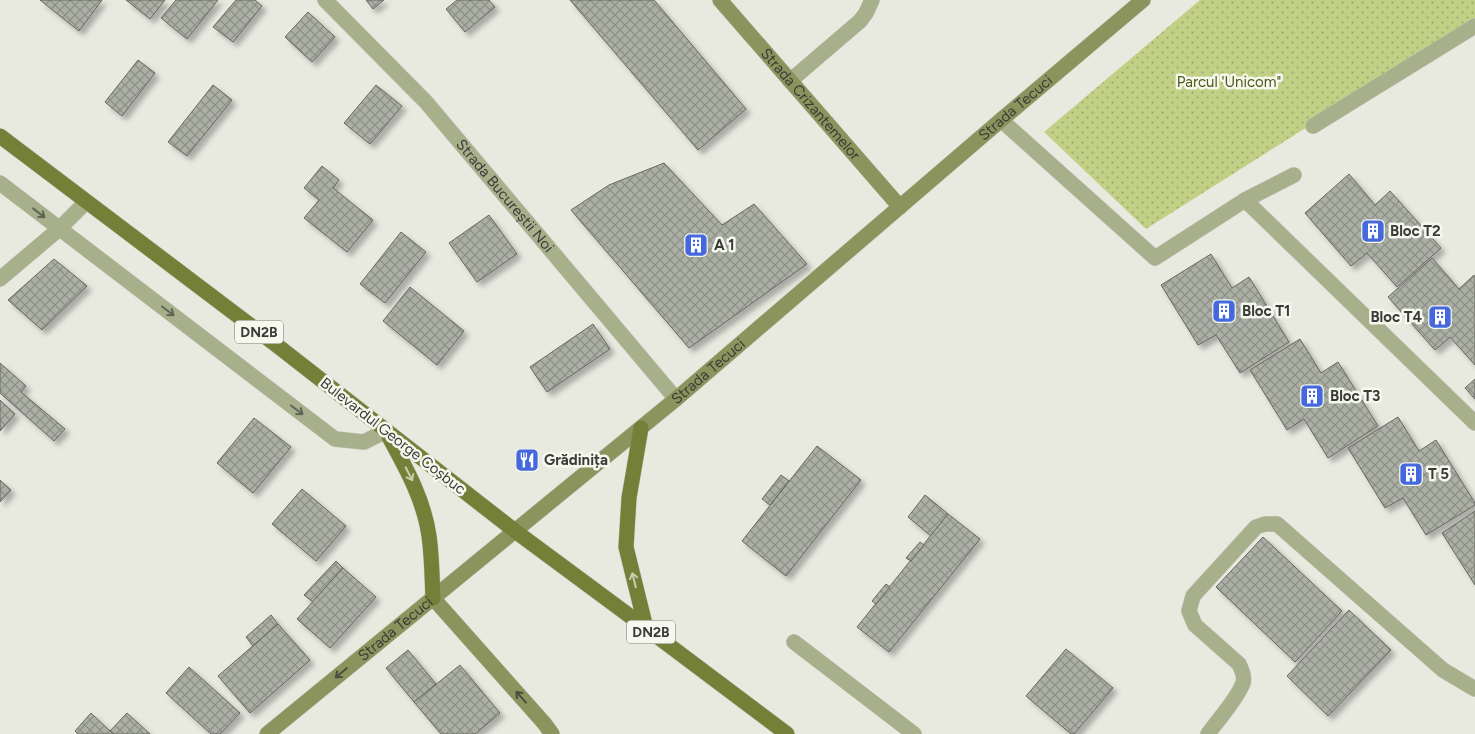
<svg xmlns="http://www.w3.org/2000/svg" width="1475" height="734" font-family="Figtree,sans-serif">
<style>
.park{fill:url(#park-dots)}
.building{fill:url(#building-cross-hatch);stroke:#66685f;filter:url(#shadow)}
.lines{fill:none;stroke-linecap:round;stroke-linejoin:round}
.lane-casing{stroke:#c5c7be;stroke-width:16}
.street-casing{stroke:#c5c7be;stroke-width:16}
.secondary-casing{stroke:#c5c7be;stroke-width:16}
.primary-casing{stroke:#c5c7be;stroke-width:16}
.lane{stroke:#a8b08b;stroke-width:15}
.street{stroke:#a8b08b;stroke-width:15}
.secondary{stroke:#8a945c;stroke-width:15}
.primary{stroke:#747f38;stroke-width:15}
.oneway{stroke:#616555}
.oneway2{stroke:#c8ceae}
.oneway3{stroke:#4b4e3f}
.labels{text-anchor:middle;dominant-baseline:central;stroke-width:5;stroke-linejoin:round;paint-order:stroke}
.shield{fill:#f5f8ed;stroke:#73746e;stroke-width:1}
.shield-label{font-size:14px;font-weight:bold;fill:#3b3c38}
.park-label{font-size:15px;fill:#4f5919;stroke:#f5f8ed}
.street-label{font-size:15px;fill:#3b3c38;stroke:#f5f8ed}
.poi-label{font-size:15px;font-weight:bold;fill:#3b3c38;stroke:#f5f8ed;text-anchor:start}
</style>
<defs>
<pattern id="park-dots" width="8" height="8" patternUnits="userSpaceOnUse" patternTransform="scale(1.25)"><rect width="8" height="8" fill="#c2d085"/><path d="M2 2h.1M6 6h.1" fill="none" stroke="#9faa6e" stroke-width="1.8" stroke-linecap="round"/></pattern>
<pattern id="building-cross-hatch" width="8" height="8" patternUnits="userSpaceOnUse" patternTransform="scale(1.25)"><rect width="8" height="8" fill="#acafa4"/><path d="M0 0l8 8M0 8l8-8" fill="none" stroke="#8d9087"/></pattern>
<filter id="shadow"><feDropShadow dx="4.5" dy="4.5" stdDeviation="2.5" flood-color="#0004"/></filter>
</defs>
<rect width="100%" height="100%" fill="#e8eae0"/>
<polygon class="park" points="1200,0 1475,0 1475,21 1146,229 1044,132"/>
<g class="building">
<polygon points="40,0 102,0 79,31"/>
<polygon points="126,0 165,0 150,19"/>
<polygon points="176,0 218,0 187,39 161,18"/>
<polygon points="236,0 255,0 262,6 233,42 213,27"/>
<polygon points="366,0 384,0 373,9"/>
<polygon points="457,0 489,0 495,7 465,32 446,9"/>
<polygon points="570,0 654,0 746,109 698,150"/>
<polygon points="308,12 335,37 312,62 285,37"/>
<polygon points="138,60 155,73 122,116 105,102"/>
<polygon points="213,85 232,100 187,156 168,142"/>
<polygon points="376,85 402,106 370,144 344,123"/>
<polygon points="664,163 722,225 754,204 807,264 689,348 571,210 609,185"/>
<polygon points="322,166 339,180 333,188 373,220 347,252 304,218 319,200 304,188"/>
<polygon points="1349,174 1375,205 1390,191 1441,248 1397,287 1367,253 1351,266 1305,213"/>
<polygon points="489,215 517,254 477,282 449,243"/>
<polygon points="401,232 426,252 385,303 360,284"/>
<polygon points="1211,254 1232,288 1249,277 1289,342 1240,373 1216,335 1198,345 1161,285"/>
<polygon points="1432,258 1459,289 1474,275 1475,277 1475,365 1450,337 1435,350 1388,297"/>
<polygon points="54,259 87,286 42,330 8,300"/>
<polygon points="410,287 464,331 437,365 383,321"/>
<polygon points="593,324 610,349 547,392 530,367"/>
<polygon points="1300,339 1321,373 1338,362 1378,426 1328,458 1304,419 1287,430 1250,370"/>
<polygon points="0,363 26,386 21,392 65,429 54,441 0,393"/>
<polygon points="1475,379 1475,399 1465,388"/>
<polygon points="0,400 15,414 0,431"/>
<polygon points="1398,417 1419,451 1436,440 1475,503 1475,505 1426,535 1403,498 1385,508 1348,448"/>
<polygon points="254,418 291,447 253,493 217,463"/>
<polygon points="817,446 861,480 786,576 742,541"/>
<polygon points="781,475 789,481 770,505 762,499"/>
<polygon points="0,480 11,490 0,502"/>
<polygon points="302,489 346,526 316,561 272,524"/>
<polygon points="925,495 948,514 931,536 908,517"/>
<polygon points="1475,511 1475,585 1442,533"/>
<polygon points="948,514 980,539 889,652 857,627"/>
<polygon points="1263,537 1342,611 1295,662 1216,587"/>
<polygon points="920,542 924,545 911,561 906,558"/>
<polygon points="336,561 343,568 313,602 304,595"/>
<polygon points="343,568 376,597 330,648 297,619"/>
<polygon points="886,584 890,587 876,604 872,601"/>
<polygon points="1349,610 1391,650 1328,716 1287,676"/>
<polygon points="271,615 278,624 253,646 246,637"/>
<polygon points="278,624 310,660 250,713 218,676"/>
<polygon points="1066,649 1113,688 1074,734 1071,734 1026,696"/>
<polygon points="408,650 436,684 414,702 386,668"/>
<polygon points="460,665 500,713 475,734 441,734 414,702"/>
<polygon points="189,667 240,713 220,734 211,734 166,693"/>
<polygon points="91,713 110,731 114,734 78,734 75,731"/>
<polygon points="127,713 150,734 114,734 110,731"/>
</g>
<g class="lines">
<g class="lane-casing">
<g id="lane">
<polyline points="790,81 860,21 866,13 872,0"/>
<polyline points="1001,120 1155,258 1245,200 1294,175"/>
<polyline points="1313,126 1475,26"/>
<polyline points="0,183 335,439 364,442 386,431"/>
<polyline points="1245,200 1475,423"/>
<polyline points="794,642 914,734"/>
<path d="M1208,734C1217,721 1238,698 1243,683C1245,677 1242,670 1239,664L1195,625L1189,611L1193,596L1256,527L1265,524H1277L1443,670L1475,689"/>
</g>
</g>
<g class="street-casing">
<g id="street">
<path id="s1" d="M325,0L426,102L676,399"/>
<polyline points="0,279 59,229 86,202"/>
</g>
</g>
<g class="secondary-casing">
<g id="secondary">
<path id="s2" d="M720,0L900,207"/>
<polyline points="433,598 544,723 552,734"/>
<path id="s3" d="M267,734L676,399L1001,120L1143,0"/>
</g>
</g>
<g class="primary-casing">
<g id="primary">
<polyline points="0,136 279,347 515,531 646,628 787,734"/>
<polyline points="641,428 629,498 626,547 646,628"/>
<path d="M389,437C406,468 424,500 429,536C432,557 432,578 433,598"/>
</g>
</g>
<use href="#lane" class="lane"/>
<use href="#street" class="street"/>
<use href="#secondary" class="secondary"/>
<use href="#primary" class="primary"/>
</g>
<defs><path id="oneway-shaft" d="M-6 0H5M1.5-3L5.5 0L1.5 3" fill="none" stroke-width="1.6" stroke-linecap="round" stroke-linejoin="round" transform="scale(1.25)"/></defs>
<g class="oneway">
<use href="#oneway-shaft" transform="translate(39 213) rotate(38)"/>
<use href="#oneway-shaft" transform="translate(168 311) rotate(37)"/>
<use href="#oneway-shaft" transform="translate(297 410) rotate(37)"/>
</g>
<g class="oneway2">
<use href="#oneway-shaft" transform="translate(409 474) rotate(63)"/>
<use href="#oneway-shaft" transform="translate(634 580) rotate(-104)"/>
</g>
<g class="oneway3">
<use href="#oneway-shaft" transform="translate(341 673) rotate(140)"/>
<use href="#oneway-shaft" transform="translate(521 697) rotate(-132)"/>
</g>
<defs>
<g id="building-square" transform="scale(1.25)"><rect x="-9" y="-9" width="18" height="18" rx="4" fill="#4569dc" stroke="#f5f8ed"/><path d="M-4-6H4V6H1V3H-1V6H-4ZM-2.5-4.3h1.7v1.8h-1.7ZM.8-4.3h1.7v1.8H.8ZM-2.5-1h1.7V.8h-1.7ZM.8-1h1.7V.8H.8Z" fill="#fff"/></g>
<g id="restaurant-square" transform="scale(1.25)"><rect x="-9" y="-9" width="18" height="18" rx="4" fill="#4569dc" stroke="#f5f8ed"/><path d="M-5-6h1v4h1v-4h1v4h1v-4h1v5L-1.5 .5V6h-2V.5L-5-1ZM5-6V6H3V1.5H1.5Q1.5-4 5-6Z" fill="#fff"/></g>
</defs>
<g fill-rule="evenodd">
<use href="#building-square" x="1373" y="231"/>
<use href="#building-square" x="696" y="245"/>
<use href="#building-square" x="1224" y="311"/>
<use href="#building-square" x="1440" y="317"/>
<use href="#building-square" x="1312" y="396"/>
<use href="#restaurant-square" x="527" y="460"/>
<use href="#building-square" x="1411" y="474"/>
</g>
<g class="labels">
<g class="shield">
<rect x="235" y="320.5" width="48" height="23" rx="4"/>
<rect x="627" y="620.5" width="48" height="23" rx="4"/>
</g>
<g class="shield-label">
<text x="259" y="332">DN2B</text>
<text x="651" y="632">DN2B</text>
</g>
<g class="park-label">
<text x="1229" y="82">Parcul 'Unicom"</text>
</g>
<g class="street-label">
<text stroke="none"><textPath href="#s2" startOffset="138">Strada Crizantemelor</textPath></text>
<text stroke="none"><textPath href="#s3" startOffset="976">Strada Tecuci</textPath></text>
<text stroke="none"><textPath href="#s1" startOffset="266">Strada Bucureștii Noi</textPath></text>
<text stroke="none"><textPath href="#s3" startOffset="571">Strada Tecuci</textPath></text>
<text transform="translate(393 436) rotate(38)">Bulevardul George Coșbuc</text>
<text stroke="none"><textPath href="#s3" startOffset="166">Strada Tecuci</textPath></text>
</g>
<g class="poi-label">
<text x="1390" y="231">Bloc T2</text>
<text x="714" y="245">A 1</text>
<text x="1242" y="311">Bloc T1</text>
<text x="1422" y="317" text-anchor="end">Bloc T4</text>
<text x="1330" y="396">Bloc T3</text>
<text x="544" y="460">Grădinița</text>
<text x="1428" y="474">T 5</text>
</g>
</g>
</svg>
